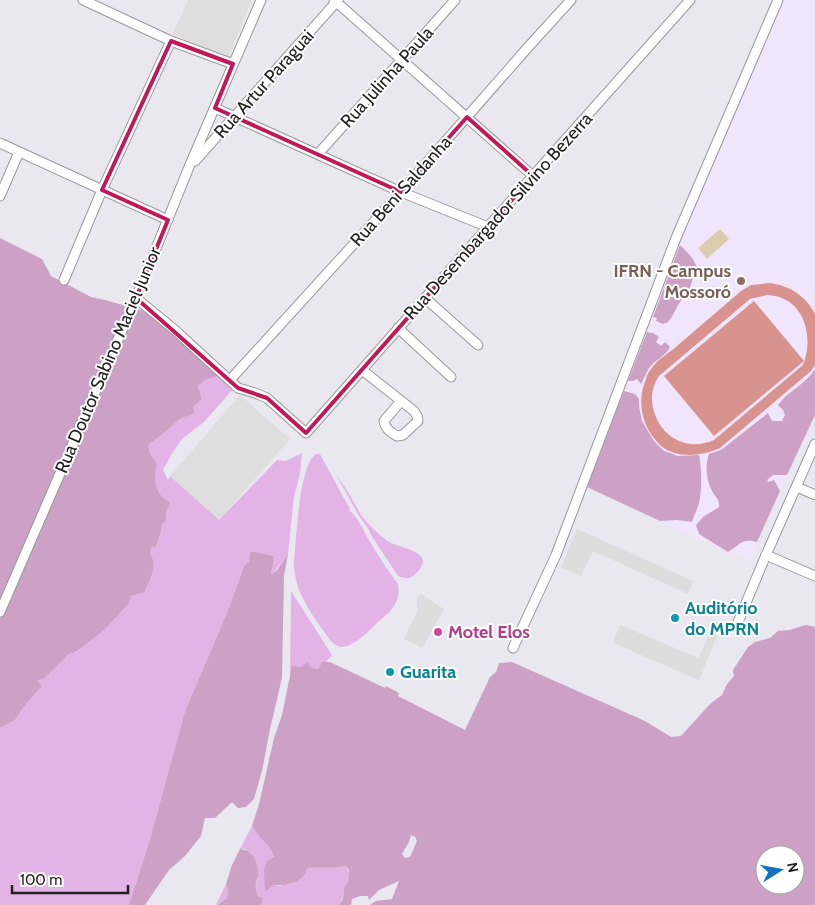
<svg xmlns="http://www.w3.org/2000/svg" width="815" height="905" font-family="Cabin,sans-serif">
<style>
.residential{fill:#dededf}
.education{fill:#f0e5fc}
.grass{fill:#e3b3e5}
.forest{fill:#cca1c5;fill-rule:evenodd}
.pitch{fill:#d8938e;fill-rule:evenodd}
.parking{fill:#ddd}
.water{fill:#daccad}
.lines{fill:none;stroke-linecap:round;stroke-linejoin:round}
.street-casing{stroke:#989898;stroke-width:11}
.street{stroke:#fff;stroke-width:9}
.marked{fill:none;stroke:#c2185b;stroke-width:4;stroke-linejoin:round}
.education-dot{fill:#8d6e63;stroke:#fff;stroke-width:2}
.culture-dot{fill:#0f9aa8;stroke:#fff;stroke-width:2}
.hotel-dot{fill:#d1479c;stroke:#fff;stroke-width:2}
.labels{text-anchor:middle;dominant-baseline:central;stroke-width:4;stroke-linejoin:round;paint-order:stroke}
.street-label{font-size:18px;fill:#212121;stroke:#fff}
.education-label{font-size:18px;font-weight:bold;fill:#785e54;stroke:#fff;text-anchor:end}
.culture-label{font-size:18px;font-weight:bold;fill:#0d838f;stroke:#fff;text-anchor:start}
.hotel-label{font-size:18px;font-weight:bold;fill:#b23c85;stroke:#fff;text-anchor:start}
</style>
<rect width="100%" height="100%" fill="#e9e8f0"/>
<g class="residential">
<polygon points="188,0 252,0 228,58 173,34"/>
<polygon points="240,395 290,439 219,520 170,476"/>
</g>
<polygon class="education" points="783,0 815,0 815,415 748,561 587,487 688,222 752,69 760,64 762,46"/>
<g class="grass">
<path d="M221,375L234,388L204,422L182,439L171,455L163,470L168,480L170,476L219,520L277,460L286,461L302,453L300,474L294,496L288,554L271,576L273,556L250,551L249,561L244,566L229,608L185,711L150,839L129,905H0V728L15,720L26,704L42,686L36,681L45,678L69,654L77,652L131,596L152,556L150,553L152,546L155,549L161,532L162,524L166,521V512L170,503C167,500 162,497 160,494C154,486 155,473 157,464L150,453L147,445L163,434L180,419L195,413L193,407L202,399L198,386L205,380Z"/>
<path d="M316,454H320L322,458L350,509L349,510C358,518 363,529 369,540C377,554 389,572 398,584C401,603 391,611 378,622C370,630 354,647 341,647C333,646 329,638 325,633C315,620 303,601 298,587C296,581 295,574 294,568C293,562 295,555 295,549C297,529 300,465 316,454Z"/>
<path d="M336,475C346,487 353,501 361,515C368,524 377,533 386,540C395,547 420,549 423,560C424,567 415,576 409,578C405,579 402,577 398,576L371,535L369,530L358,514Z"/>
<polygon points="291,591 332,655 326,662 322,662 318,669 310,667 290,676"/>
<path d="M252,826L258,835L271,849L274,858L273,885L280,886L303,877L307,868C320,867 333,869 346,866C352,875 346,881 344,890C342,897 344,898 339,905H261L263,898L258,896C256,889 255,885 258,878L245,849H240Z"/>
<polygon points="226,884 228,888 227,898 216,905"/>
</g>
<g class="forest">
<path d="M0,238L42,259L51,276L91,297L105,300L151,313L221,375L205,380L198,386L202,399L193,407L195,413L180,419L163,434L148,445L150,453L157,464C155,473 154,486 160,494C162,497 167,500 170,503L166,512V521L162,524L161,532L155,549L152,546L150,553C158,566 150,580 144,592L131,596L129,603L105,629L76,652L69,654L45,678L37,681L42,686L26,704L15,720L0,728Z"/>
<path d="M680,245C689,254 698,262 698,275L693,278L689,291L680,302L671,318L668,322L663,324L656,321L657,318L653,317Z"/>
<path d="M647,332L653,333L659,337L656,342L661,346L665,342L670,347C666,356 655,360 649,368C646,373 644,379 641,384L637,379L633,381H628Z"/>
<path d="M815,369V415L787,475H773L767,480L769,482L774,480L780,491L757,542C740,538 741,545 728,552L699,534L696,525L703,517L719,507C720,499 714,496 711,489C706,477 705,466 709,454L721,450L768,413L772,421H782L785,415L783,410L778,405C788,391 806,384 815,369Z"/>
<path d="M624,391L635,394L639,399V406L642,421L654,441L664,451L673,454L677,456L699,455C702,468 702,491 699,503C697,510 694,515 692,522L677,520L660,521L587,487Z"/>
<polygon points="250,551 274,556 271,575 277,570 288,554 284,576 282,678 270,729 262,771 254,799 246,807 238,808 232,802 215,818 205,818 201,836 185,856 169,870 145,905 129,905 150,839 185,711 229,608 244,566 249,561"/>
<path d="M806,625L815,627V905H370L376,901L392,899L399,881L379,890L369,900L368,896H360L352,899L351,905H339L343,899L344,888L348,880L349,870L346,866C333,869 320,867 307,868C306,871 305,874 303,877C297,883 282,886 273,885L265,892L264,870L267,861L274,857L271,849L258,835L252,826L259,804L274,738L282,715L292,666L301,667L308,662L310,667L318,669L322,662H330L385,688L386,686L399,693L398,696L465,730L490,677L496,672L499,663L512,662L645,721L671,737L681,736L710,704L722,695L727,684L734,676L733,670L748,647L755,642L770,638L778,631L789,630ZM411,835L415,837L417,841L410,857L405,858L402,854L409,842ZM765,855H795V885H765Z"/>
<path d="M240,849C253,850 259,864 258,876C257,881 255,884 256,888C256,890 258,895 258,896L263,898L261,905H217L227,898L228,888L226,884L232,865Z"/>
</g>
<g class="pitch">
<path d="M770,283C790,286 805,295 815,314V365L811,371L720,448C702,456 677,459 661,446C642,428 636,403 646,379C647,376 648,372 651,369C657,360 669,353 677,346C698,328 720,309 741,291L751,285ZM767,295C803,296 815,335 803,365L714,440C707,443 699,445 691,444C660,441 641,402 659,376L750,299Z"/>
<polygon points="754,301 804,361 714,436 664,376"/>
</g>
<g class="parking">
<polygon points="577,529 693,581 688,594 593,551 581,576 561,567"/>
<polygon points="421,594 444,609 422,648 404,639 417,612 417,598"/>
<polygon points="714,621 722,624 699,680 613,643 620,625 699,658"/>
</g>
<polygon class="water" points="720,229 729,239 707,259 698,248"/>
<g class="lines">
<g class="street-casing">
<g id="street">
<polyline points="83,0 171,41 233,64"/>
<polyline points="334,0 533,176"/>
<polyline points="215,108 401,192 488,227"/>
<polyline points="0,143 168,220"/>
<polyline points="318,154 455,0"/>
<polyline points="195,161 338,0"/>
<polyline points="0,196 19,152"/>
<polyline points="64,280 102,190 171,41"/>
<polyline points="136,298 176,331 238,388 255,393 267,398 306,433 533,176 690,0"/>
<polyline points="425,298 478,345"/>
<polyline points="398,328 451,377"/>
<path d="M362,370L414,411L417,416L418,421L403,435L397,436C391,433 385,428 384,421L401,401"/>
<polyline points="230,380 401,192 530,45 571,0"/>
<polyline points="797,487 815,495"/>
<polyline points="766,555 815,576"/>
<polyline points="0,612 136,298 189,167 261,0"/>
<polyline points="738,622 766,555 815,444"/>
<polyline points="513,648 556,555 676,238 778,0"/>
</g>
</g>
<use href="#street" class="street"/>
</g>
<path class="marked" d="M171,41L233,64L215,108L401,192L467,117L533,176L306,433L267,398L238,388L136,298L168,220L102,190Z"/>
<circle class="education-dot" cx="741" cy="281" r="5"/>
<g class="culture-dot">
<circle cx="675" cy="618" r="5"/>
<circle cx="390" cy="672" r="5"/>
</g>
<circle class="hotel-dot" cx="438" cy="632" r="5"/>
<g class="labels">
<g class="street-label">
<text transform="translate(387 77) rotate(-48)">Rua Julinha Paula</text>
<text transform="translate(264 84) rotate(-48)">Rua Artur Paraguai</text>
<text transform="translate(401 191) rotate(-48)">Rua Beni Saldanha</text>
<text transform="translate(498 216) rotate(-48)">Rua Desembargador Silvino Bezerra</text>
<text transform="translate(108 360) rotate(-67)">Rua Doutor Sabino Maciel Junior</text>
</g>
<g class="education-label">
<text x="731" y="271">IFRN - Campus<tspan x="731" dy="21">Mossoró</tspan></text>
</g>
<g class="culture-label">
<text x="685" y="608">Auditório<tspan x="685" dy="21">do MPRN</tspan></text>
<text x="400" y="672">Guarita</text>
</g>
<g class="hotel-label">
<text x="448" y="632">Motel Elos</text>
</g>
</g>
<g transform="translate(780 870) rotate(79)"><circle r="24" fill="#ffffff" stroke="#a6a6a6"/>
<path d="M0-4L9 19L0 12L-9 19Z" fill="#1370bf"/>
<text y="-8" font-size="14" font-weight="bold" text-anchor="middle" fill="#212121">N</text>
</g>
<path d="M12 885v8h116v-8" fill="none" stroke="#212121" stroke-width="2.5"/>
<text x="20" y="885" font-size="15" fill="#212121" stroke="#ffffff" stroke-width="4" paint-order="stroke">100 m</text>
</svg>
